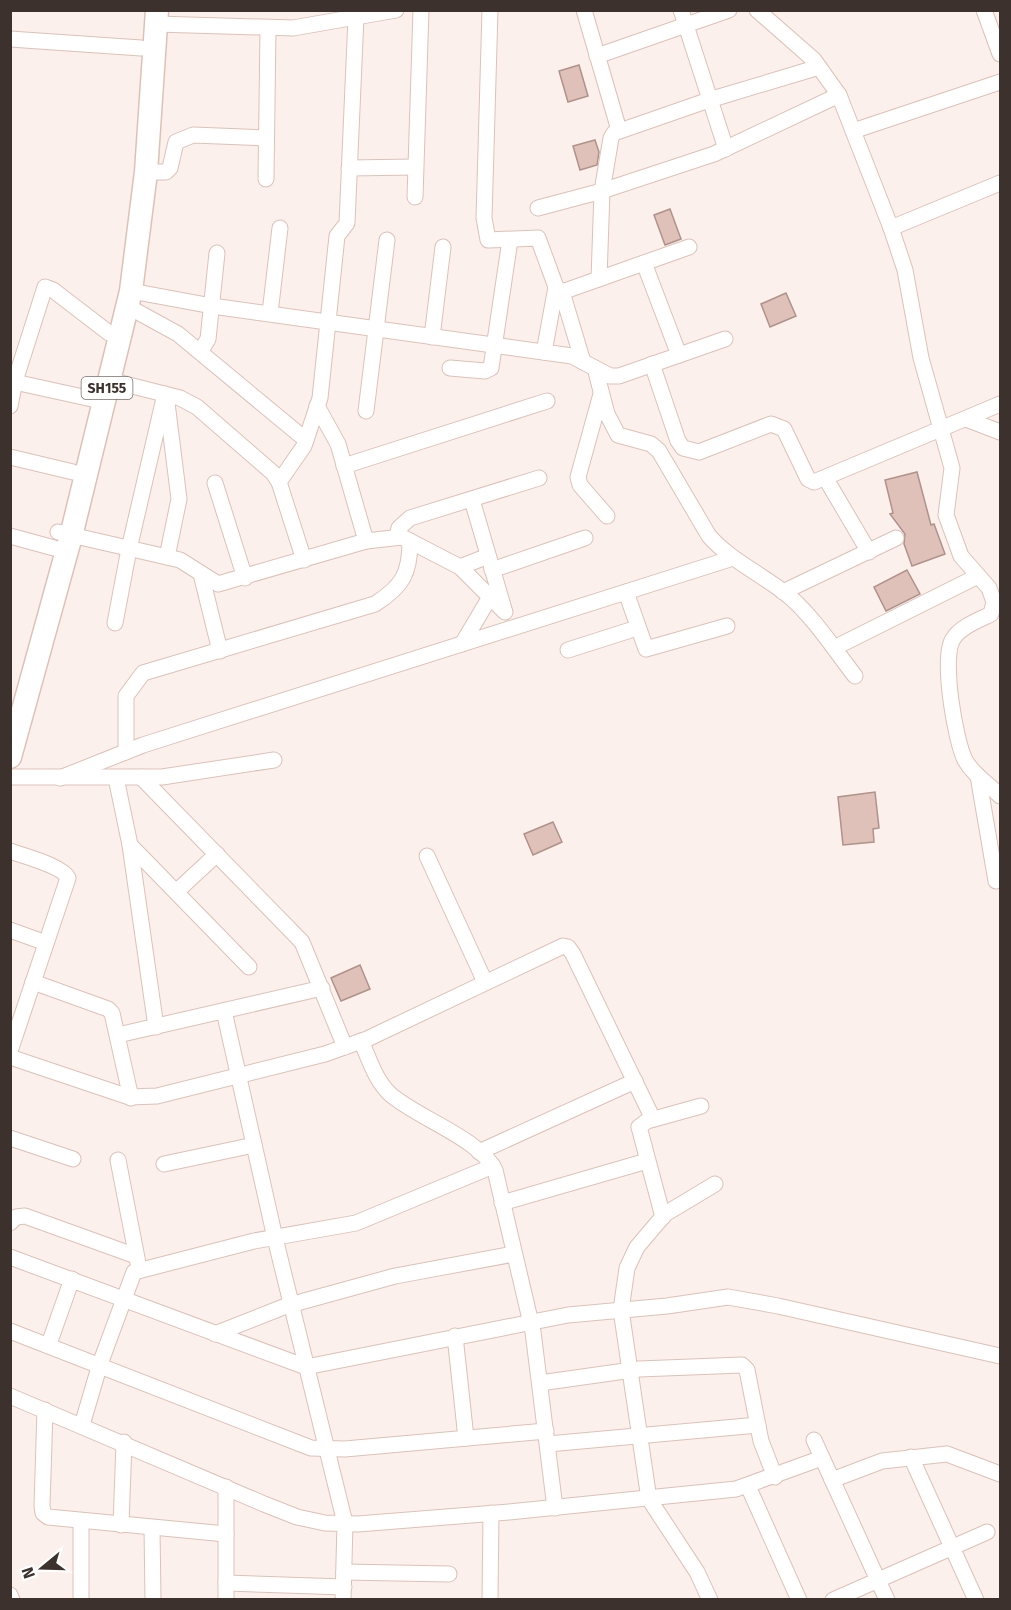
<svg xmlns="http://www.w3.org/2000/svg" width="1011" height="1610" font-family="'Fira Sans',sans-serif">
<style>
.building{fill:#e0c1b9;stroke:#af928a;stroke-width:1.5}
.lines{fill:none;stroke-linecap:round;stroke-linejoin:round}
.minor-casing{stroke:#dec1b6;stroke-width:17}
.primary-casing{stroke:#dec1b6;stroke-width:25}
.minor{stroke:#fff;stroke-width:15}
.primary{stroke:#fff;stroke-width:22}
.labels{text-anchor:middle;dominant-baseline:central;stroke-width:5;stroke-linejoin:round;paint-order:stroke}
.shield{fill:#fff;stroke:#776f6c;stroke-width:1.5}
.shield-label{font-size:14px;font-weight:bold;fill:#3d312d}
</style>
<rect width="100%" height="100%" fill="#fcf0ec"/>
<g class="building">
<polygon points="579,65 588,96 568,102 559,71"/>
<polygon points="595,140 599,152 597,165 580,170 573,146"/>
<polygon points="670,209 681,239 665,245 654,215"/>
<polygon points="786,293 796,316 770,327 761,304"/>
<polygon points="917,472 931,525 934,524 945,554 912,566 904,544 905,534 890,514 893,513 885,480"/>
<polygon points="907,570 920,594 886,611 874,587"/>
<polygon points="875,792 879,828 873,829 874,842 843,845 838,797"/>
<polygon points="553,822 562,842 533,855 524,834"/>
<polygon points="360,965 370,989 341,1001 331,978"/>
</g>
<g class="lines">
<g class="minor-casing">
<g id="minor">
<polyline points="490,10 484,218 488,240 538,238 556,287 562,292 689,247"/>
<polyline points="584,10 619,130"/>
<polyline points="681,10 726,149"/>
<path d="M757,10L814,60L839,95L891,228L905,270L921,358L952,468L946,515L961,556L989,588L994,602L991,614C979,620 960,627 953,639C941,657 955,740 965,760C973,775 989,784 1000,796"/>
<polyline points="984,10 1000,54"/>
<polyline points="156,24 293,28 396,10"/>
<polyline points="10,39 141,48"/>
<polyline points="597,56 729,10"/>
<polyline points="853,131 1000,82"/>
<polyline points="349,168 415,167"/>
<polyline points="146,172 166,172 170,168 176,142 193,135 266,138"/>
<polyline points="266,179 268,28"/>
<polyline points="415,197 421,10"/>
<polyline points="538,208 602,191 714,154 839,95"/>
<polyline points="891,228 1000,183"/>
<polyline points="644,263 679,355"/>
<polyline points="599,279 602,191 611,138 614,133 709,100 819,67"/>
<polyline points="131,291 212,306 572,356 610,376 619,376 725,339"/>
<polyline points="562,292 583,362"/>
<polyline points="127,306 178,334 306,440"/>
<polyline points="270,313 280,228"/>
<polyline points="432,337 443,247"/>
<polyline points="200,352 208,339 217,253"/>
<polyline points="544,352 556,287"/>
<polyline points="652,364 678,441 683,448 699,452 771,424 784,429 808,479 814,482 1000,404"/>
<polyline points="450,368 485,371 491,368 510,240"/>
<path d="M595,368L607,414L618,435L651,444L659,451L709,536C732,562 764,575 790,597C815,619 834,649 855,676"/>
<polyline points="109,380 180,398 197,407 273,473 279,482 304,560"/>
<polyline points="10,381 92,399"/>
<polyline points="601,394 578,477 580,485 607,516"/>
<polyline points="167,403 179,499 167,557"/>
<polyline points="10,406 15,381 45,287 53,290 109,333"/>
<polyline points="317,406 338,444 366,541"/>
<polyline points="366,411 387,240"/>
<polyline points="966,419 1000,432"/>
<polyline points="10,457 73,472"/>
<polyline points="344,466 547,401"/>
<polyline points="826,479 869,552"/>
<polyline points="279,482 304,446 320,398 337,236 347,223 356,17"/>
<polyline points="215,483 245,578"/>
<polyline points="472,500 504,609"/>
<polyline points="58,532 180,560 218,584 366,541 402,537 460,567 505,612"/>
<polyline points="10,536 54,548"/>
<polyline points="397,536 399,528 410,518 539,478"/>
<polyline points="460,567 488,556"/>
<polyline points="492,570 585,538"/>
<polyline points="201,574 220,651"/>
<polyline points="626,592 646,649 727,626"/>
<polyline points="783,592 896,538"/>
<polyline points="115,623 129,549 165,394"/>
<polyline points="462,644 490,597"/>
<polyline points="834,648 978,576"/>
<polyline points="568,650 637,628"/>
<path d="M126,752V696L143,673L375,604C403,586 410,573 410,541"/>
<polyline points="978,776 996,881"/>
<polyline points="10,777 162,777 274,760"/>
<polyline points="141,777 302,942 345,1047"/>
<polyline points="60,778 143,745 733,558"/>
<polyline points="116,778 130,845 156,1027"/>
<polyline points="130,845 249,967"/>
<path d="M10,851C23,856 63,866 68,878L10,1051"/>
<polyline points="427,856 485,982"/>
<polyline points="176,892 217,854"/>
<polyline points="10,930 46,943"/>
<polyline points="33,982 108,1009 112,1013 131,1098"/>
<polyline points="224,1011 275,1238 345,1523 343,1600"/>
<polyline points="118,1035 322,988"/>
<path d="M361,1041C369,1058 375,1080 390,1094C417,1118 479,1138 495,1170L533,1332L555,1508"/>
<polyline points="10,1057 129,1097 157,1096 325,1054 367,1039 563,946 568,947 573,954 653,1119"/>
<polyline points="10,1138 73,1159"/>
<polyline points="479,1152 635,1081"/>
<polyline points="118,1160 138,1263"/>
<polyline points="164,1164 254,1145"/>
<polyline points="502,1203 647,1161"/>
<polyline points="663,1217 639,1127 647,1121 701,1106"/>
<polyline points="10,1223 16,1217 25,1216 136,1256"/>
<polyline points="10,1257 306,1367 568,1315 667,1306 728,1297 778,1306 1000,1356"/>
<polyline points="10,1331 311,1448 345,1449 546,1431"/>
<polyline points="215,1334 286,1306 395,1276 514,1254"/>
<polyline points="455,1336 466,1438"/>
<polyline points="49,1344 72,1279"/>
<polyline points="540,1383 639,1369 742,1365 747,1370 761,1441 775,1477"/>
<polyline points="10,1396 264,1504 297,1517 325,1523 358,1524 509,1512 736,1489 822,1458"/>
<polyline points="45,1410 42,1506 43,1513 48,1517 226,1534"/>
<polyline points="82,1425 100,1364 134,1272 254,1241 356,1223 493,1166"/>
<polyline points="814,1440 887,1600"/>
<polyline points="548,1444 758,1425"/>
<polyline points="911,1457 976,1600"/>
<polyline points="832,1480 882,1461 947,1454 1000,1474"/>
<polyline points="748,1486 799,1600"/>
<polyline points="226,1487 226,1600"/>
<polyline points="81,1522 81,1600"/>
<polyline points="121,1525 124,1442"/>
<polyline points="152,1528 153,1600"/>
<polyline points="344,1572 449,1574"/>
<polyline points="226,1583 344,1587"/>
<polyline points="10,1595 12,1600"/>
<polyline points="490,1600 491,1513"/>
<polyline points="710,1600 697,1572 649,1499 621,1310 627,1268 637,1247 665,1214 715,1184"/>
<polyline points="833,1600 987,1532"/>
</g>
</g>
<g class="primary-casing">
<polyline id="primary" points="10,757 71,536 131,291 146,172 157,10"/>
</g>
<use href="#minor" class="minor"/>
<use href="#primary" class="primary"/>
</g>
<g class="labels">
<rect class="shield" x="81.5" y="377" width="51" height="22" rx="4.5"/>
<g class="shield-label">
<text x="107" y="388">SH155</text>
</g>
</g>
<rect width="1011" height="1610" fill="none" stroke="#3d312d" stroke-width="24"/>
<g transform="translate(42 1568) rotate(251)" stroke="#ffffff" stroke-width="4.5" paint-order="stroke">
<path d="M0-4.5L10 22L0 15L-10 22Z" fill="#3d312d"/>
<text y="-9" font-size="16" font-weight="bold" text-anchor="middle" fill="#3d312d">N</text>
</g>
</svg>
